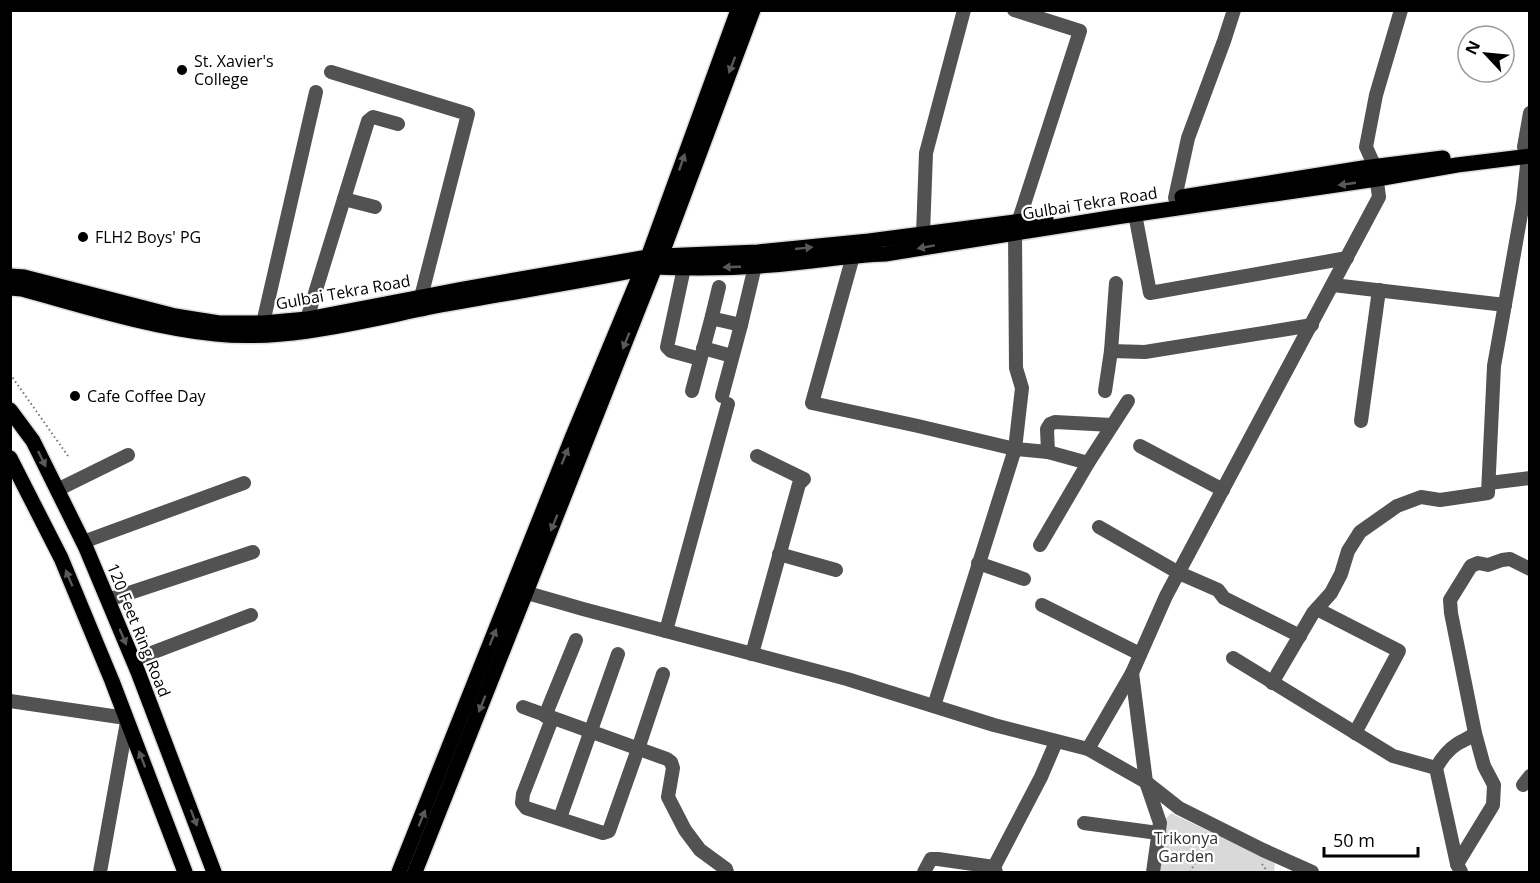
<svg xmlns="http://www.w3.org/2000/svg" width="1540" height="883" font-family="'Open Sans',sans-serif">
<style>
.green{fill:#d9d9d9}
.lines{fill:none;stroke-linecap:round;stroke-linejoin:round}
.major-casing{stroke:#dbdbdb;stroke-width:18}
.path{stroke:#747474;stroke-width:2;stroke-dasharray:1.5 3;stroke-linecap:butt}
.minor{stroke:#525252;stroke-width:14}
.major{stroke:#000;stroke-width:15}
.oneway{fill:#595959}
.poi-dot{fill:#000;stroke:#fff;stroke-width:2}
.labels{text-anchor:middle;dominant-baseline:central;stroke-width:4.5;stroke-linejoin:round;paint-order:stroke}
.poi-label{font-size:16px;fill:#000;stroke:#fff;text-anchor:start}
.street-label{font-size:16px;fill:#000;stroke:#fff}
.park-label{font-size:16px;fill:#303030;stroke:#fff}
</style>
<rect width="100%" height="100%" fill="#fff"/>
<polygon class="green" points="1171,813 1275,863 1274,872 1157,872 1164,821"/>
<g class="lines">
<g class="major-casing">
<g id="major">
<polyline points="753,10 661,256 758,252 869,241 1046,218"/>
<polyline points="1182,197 1363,168 1443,158"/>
<polyline points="10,276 24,277 175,316 219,323 263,323 307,319 463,289 648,257 738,10"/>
<path d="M10,288L22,289C84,306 153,328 216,334C289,342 369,319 441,305C506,293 572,283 637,270L655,267L661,256L648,257L642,270L572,438L399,872"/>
<polyline points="10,410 33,441 86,548 138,672 214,872"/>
<polyline points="10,458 61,558 112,681 185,872"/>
<path d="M415,872L655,267C704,269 753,268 802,262C830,259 857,255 885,254L1116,217L1377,179L1457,165L1530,156"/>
</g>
</g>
<g class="path">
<polyline points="10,374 68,456"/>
<polyline points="1262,864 1268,872"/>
<polyline points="1190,872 1209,838"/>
</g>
<g class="minor">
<polyline points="331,72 468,114 421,297"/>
<polyline points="1524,147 1530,113"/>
<polyline points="1175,198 1188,138 1224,41 1234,10"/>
<polyline points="344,199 375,207"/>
<polyline points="1135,214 1150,293 1347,258"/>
<polyline points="923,234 926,153 964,10"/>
<polyline points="853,256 812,403 918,426 1015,449 1048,452 1088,463 1040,545"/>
<polyline points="684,268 667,347 671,351 700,359"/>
<polyline points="1116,283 1111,351 1145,352 1312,325"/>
<polyline points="1333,285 1505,305"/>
<polyline points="719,287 712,316 715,319 741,325"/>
<polyline points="307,319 368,121 373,117 398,124"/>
<polyline points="263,323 316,92"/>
<polyline points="703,348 732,356"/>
<polyline points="692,391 712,316"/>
<polyline points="1105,391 1111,351"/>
<polyline points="722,396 741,325 755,266"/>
<polyline points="1361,421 1379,290"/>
<polyline points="1140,446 1223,490"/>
<polyline points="1048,452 1047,429 1050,424 1055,422 1112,425"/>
<polyline points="1088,463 1128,401"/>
<polyline points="1489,483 1530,478"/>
<polyline points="57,490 128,455"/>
<polyline points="1099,527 1179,573 1218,590 1224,598 1300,636"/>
<polyline points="83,542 244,483"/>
<polyline points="779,554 836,570"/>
<polyline points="978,563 1024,579"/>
<polyline points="517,590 583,609 847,679 994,725 1088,749 1146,782 1179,808 1263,850 1312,872"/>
<polyline points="108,600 253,552"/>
<polyline points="1042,605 1140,654"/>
<polyline points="1317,609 1399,651 1355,733"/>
<polyline points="666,631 728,404"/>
<polyline points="752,654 799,484 804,479 757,456"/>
<polyline points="1233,658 1393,756 1436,768"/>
<polyline points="133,660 251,615"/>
<polyline points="1132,673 1146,782 1160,823 1153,872"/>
<polyline points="1272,683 1313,613 1331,593 1341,574 1348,551 1360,532 1397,506 1421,497 1440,500 1488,493 1494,366 1523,203 1528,156"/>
<polyline points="10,701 126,718"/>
<polyline points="934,706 1015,449 1022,388 1016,368 1015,232 1080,31 1014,10"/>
<polyline points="523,707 667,759 671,762 673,768 668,797 685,830 700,850 726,869 727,872"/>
<polyline points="545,716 576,640"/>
<polyline points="552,719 523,794 522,803 526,808 603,833 609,831 638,749 663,674"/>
<polyline points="1088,749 1132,673 1166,596 1379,197 1375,167 1366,147 1376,95 1401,10"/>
<polyline points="1523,785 1530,776"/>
<polyline points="560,818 618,654"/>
<polyline points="1084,823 1158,833"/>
<polyline points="1457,864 1493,805 1494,785 1484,766 1475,733"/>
<polyline points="994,867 1041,777 1056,742"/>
<polyline points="100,872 127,722"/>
<polyline points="924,872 931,859 938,859 994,867 996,872"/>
<path d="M1461,872L1457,864L1436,768C1441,759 1448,750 1457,744C1463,740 1469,739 1475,733L1451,613L1450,600L1471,566L1478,563L1488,565L1502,560L1510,559L1530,569"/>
</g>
<use href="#major" class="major"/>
</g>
<defs><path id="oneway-solid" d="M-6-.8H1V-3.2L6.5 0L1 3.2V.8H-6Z" transform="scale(1.5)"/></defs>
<g class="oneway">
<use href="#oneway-solid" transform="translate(732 65) rotate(111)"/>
<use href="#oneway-solid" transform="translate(682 162) rotate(-71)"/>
<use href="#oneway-solid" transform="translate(1347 184) rotate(172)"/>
<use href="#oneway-solid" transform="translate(926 247) rotate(170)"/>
<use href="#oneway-solid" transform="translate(804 248) rotate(-6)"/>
<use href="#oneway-solid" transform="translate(732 267) rotate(178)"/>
<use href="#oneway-solid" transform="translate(626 341) rotate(112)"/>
<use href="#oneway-solid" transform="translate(565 456) rotate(-68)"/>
<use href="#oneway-solid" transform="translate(42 459) rotate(64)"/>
<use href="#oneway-solid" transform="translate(554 523) rotate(112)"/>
<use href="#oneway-solid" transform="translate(69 578) rotate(-113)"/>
<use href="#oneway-solid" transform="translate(123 637) rotate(67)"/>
<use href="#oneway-solid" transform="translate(493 637) rotate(-68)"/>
<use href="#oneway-solid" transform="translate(482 704) rotate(112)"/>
<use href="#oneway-solid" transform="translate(142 759) rotate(-111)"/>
<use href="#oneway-solid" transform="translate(194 818) rotate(69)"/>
<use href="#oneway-solid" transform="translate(422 818) rotate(-68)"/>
</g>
<g class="poi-dot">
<circle cx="182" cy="70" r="6"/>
<circle cx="83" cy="237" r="6"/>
<circle cx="75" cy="396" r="6"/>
</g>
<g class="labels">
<g class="poi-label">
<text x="194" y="61">St. Xavier's<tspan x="194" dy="18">College</tspan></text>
<text x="95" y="237">FLH2 Boys' PG</text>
<text x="87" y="396">Cafe Coffee Day</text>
</g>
<g class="street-label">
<text transform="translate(1090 203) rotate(-9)">Gulbai Tekra Road</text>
<text transform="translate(343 292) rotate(-10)">Gulbai Tekra Road</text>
<text transform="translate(139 630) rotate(68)">120 Feet Ring Road</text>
</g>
<g class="park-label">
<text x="1186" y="838">Trikonya<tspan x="1186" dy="18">Garden</tspan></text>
</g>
</g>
<rect width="1540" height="883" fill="none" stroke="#000000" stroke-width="24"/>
<g transform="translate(1486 54) rotate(296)"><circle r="28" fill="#ffffff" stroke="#999999" stroke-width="1.5"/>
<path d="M0-4.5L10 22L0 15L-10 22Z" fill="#000000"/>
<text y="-9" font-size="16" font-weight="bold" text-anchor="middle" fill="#000000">N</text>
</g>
<path d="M1324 847v9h94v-9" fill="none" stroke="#000000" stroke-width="3"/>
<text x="1333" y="847" font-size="18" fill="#000000" stroke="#ffffff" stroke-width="4.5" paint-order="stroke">50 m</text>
</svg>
